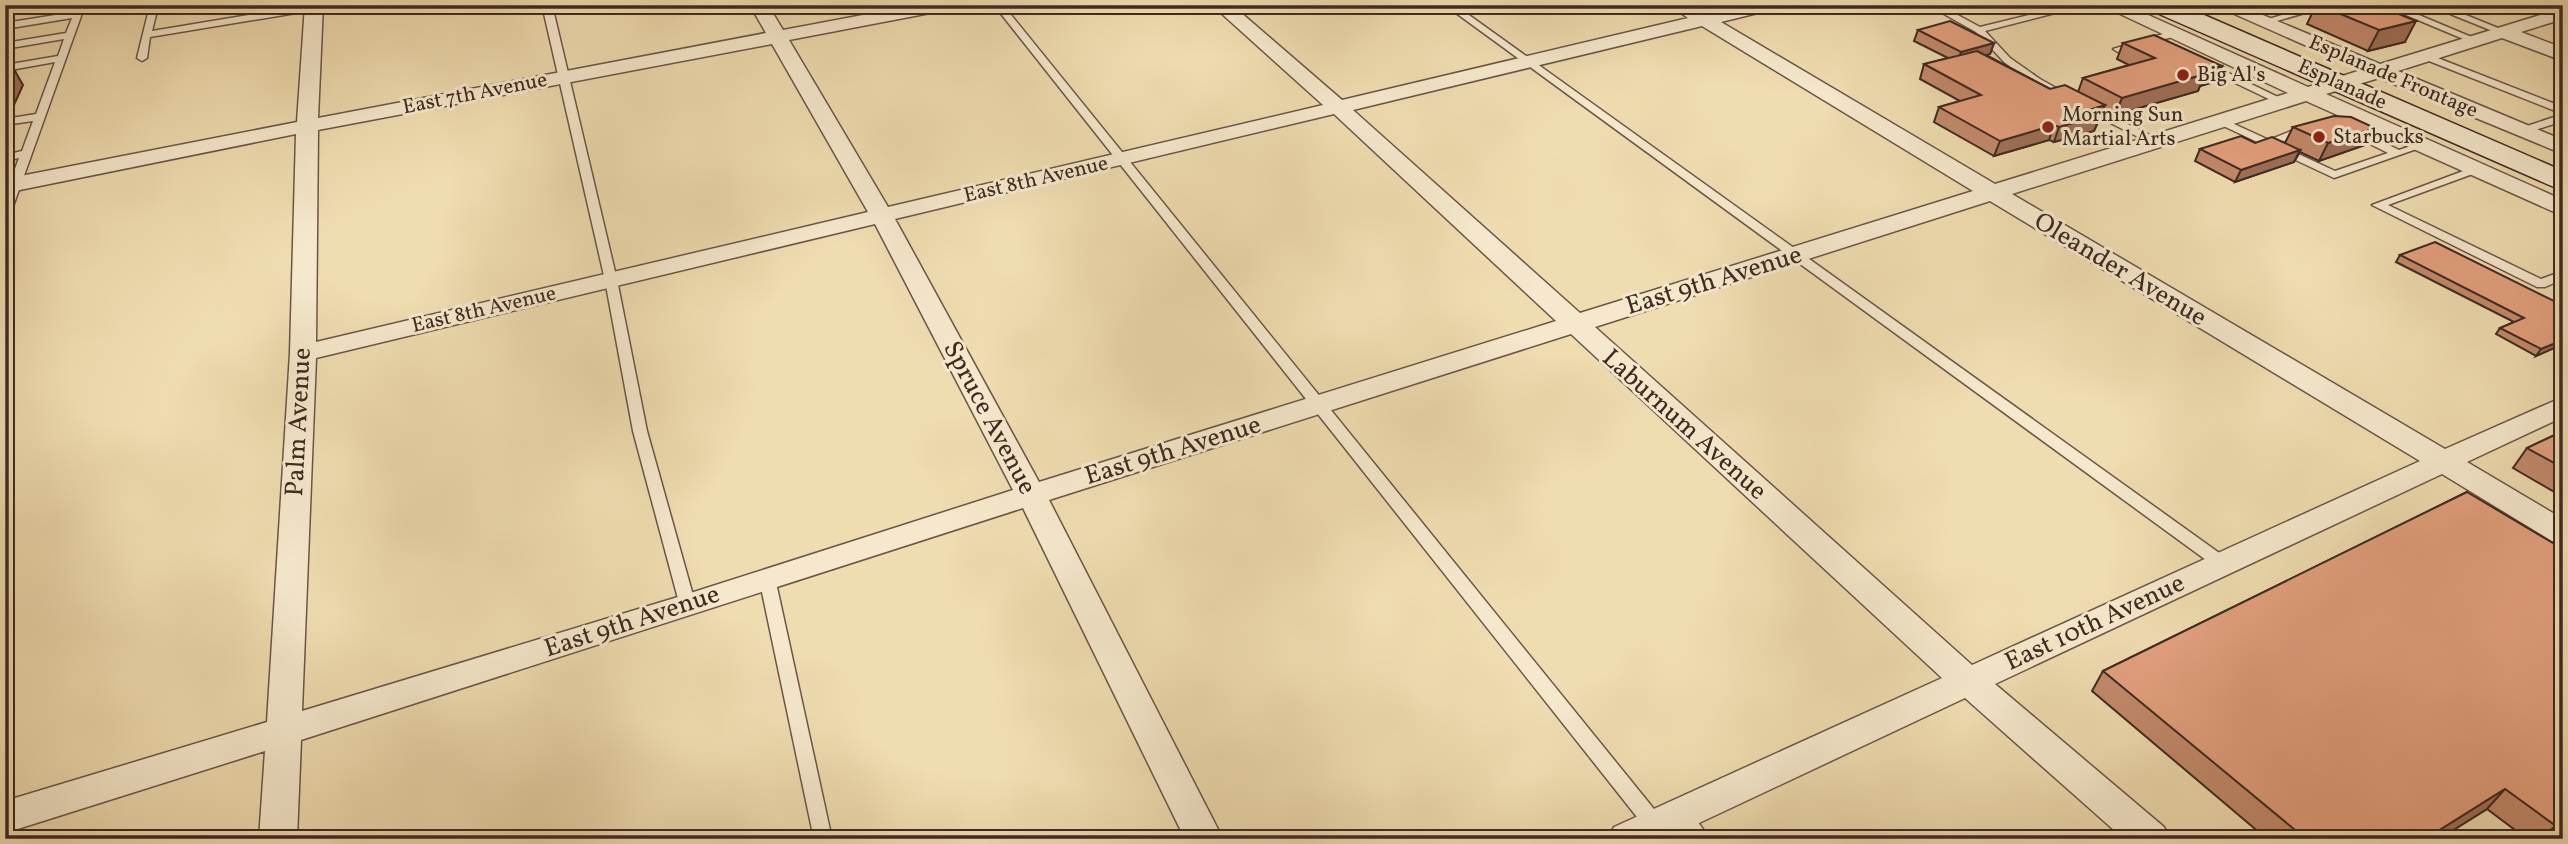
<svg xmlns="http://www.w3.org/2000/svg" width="2568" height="844" font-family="Vollkorn,serif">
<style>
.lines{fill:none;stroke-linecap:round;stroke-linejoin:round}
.lane-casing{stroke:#6a5646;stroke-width:3}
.street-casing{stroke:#6a5646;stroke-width:3}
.secondary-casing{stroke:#3e2a22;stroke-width:3}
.lane{fill:#f5e8cc;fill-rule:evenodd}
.street{fill:#f5e8cc;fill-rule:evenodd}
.secondary{fill:#f5e8cc;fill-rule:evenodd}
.wall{fill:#c38a6c;stroke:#3e2a22;stroke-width:2}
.shaded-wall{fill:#9f7058;stroke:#3e2a22;stroke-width:2}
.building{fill:#e3a07e;stroke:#3e2a22;stroke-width:2}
.poi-dot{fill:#8f2418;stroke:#f5e8cc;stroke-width:2.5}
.labels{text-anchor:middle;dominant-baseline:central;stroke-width:6;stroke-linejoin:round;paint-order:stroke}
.far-poi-label{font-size:21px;fill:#3e2a22;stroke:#f5e8cc;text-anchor:start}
.far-street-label{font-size:21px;fill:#3e2a22;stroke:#f5e8cc}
.street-label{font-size:26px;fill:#3e2a22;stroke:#f5e8cc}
</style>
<rect width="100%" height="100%" fill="#efdcb0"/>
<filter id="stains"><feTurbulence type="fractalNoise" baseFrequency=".00286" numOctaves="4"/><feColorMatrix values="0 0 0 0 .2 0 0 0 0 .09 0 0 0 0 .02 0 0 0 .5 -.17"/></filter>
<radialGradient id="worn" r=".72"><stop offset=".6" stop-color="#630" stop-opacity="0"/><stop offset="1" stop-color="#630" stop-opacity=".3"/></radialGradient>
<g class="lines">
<g class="lane-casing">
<g id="lane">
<polygon points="76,5 85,5 11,212 5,215 5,196 19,158 5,161 5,155 22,151 33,121 5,125 5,119 36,114 55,62 5,71 5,65 58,56 64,39 5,49 5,43 66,33 72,18 5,29 5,23 74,12"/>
<polygon points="308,5 319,7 314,10 150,37 147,58 142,61 137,58 149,9 157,11 152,31"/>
<polygon points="542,5 552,5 617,280 647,431 696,606 694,610 688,612 682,610 680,606 633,431 605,280"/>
<polygon points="994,5 1003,5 1662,819 1664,825 1662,831 1655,833 1648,831"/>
<polygon points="1445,5 1455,5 2229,560 2231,564 2229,568 2217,568"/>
<polygon points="1928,5 1939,5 1980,27 2070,5 2086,5 1985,31 2010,58 2040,79 2074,98 2065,100 2032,83 2004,62 1976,32"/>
<polygon points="2316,5 2332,5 2263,25 2258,22"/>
<polygon points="2382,5 2395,5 2481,41 2473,43"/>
<polygon points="2428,5 2441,5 2508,32 2500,34"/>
<polygon points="2173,31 2176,32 2176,36 2118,52 2113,49"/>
<polygon points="2424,55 2430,55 2563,107 2563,121 2526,133 2518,133 2518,129 2563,114 2424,59"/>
<polygon points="2200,62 2206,62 2288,102 2287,104 2279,104 2200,66"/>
<polygon points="2087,104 2160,140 2161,142 2160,144 2152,144 2083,109 2083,105"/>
<polygon points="2221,118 2269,140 2301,127 2309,127 2309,131 2277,144 2335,171 2388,153 2348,133 2348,129 2356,129 2399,150 2420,143 2425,146 2334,178 2217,123 2217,119"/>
<polygon points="2474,167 2480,170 2478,172 2388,205 2541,279 2563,271 2563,279 2545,287 2537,287 2372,205"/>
<polygon points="767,572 773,574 775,578 832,839 814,839 759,578 761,574"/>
<polygon points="1681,806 1688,808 1710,839 1690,839 1672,814 1674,808"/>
</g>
</g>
<g class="street-casing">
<path id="street" d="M305,5H323L318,118L766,33L750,5H768L783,30L916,5H955L946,10L789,40L888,207L1323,105L1212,5H1232L1342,100L1688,18L1670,5H1692L1707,14L1744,5H1777L1774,9L1721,22L1995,184L2288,93L2101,5H2126L2308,87L2361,70L2214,5H2239L2380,64L2563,8V19L2521,32L2563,48V61L2502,38L2398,71L2563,140V154L2379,78L2326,94L2563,200V216L2306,101L2012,194L2445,449L2563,397V417L2467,462L2563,519V544L2552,541L2442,474L1995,684L2164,827L2170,839H2124L1965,698L1665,839H1608L1614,827L1942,678L1571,334L1049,500L1223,839H1185L1023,508L301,740L297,839H259L265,751L5,833V801L267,722L290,353L296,134L5,193V179L297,122ZM1702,26L1973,191L1580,313L1353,110ZM772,44L868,212L316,342L318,130ZM1334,114L1556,321L1039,482L895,219ZM1990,201L2420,461L1972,665L1595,327ZM875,224L1013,490L678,597L302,711L316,358Z"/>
</g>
<g class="secondary-casing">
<polygon id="secondary" points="2147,5 2181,5 2563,171 2563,191 2150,10"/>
</g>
<use href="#lane" class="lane"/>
<use href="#street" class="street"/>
<use href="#secondary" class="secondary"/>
</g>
<g class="wall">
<polygon points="2035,5 2063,5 2043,9"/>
<polygon points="2316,5 2377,5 2405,42 2368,51 2307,24"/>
<polygon points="1918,30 1994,43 1990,54 1986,55 2050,89 2078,92 2083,78 2129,65 2117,59 2123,43 2222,66 2214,82 2200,86 2198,91 2115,115 2104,109 2094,131 2054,142 2049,140 1994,156 1934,122 1939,107 1960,101 1920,79 1924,64 1948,58 1914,41"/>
<polygon points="2293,127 2365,145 2319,161 2300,152 2294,162 2235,182 2195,161 2200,149 2255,143 2285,143"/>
<polygon points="2400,255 2560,304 2563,303 2563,344 2536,356 2496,334 2500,328 2514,322 2396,262"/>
<polygon points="2563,431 2563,497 2513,468 2527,448"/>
<polygon points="2467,492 2563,839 2527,839 2487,809 2439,839 2267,839 2092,691 2103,671"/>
</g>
<g class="shaded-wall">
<polygon points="5,5 55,5 5,13"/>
<polygon points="2044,5 2063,5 2043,9"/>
<polygon points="2281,5 2291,5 2279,8"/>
<polygon points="2416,21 2405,42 2368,51 2379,30"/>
<polygon points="1994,43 1990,54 1957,63 1961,52"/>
<polygon points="2222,66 2214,82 2200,86 2198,91 2115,115 2122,98 2200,72"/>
<polygon points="15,71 23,85 9,116 5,117 5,91"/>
<polygon points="2105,105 2094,131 2054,142 2059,127 2089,110"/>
<polygon points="2054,125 2049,140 1994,156 2000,141"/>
<polygon points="2375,128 2365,145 2319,161 2328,143"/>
<polygon points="2300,150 2294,162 2235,182 2241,170"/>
<polygon points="2563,340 2563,344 2536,356 2541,349"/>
<polygon points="2505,789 2487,809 2439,839 2425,839"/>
</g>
<g class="building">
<polygon points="2319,5 2377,5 2416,21 2379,30"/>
<polygon points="1950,21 1994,43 1961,52 1918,30"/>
<polygon points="2154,35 2222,66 2200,72 2205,74 2122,98 2083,78 2155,58 2123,43"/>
<polygon points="1977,51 2050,89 2065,85 2105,105 2089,110 2100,116 2059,127 2054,125 2000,141 1939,107 1981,95 1924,64"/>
<polygon points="15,71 5,91 5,73"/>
<polygon points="2334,116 2351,117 2375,128 2328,143 2293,127"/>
<polygon points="2241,136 2255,143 2272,137 2300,150 2241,170 2200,149"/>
<polygon points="2435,242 2560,304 2563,303 2563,340 2541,349 2500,328 2524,318 2400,255"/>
<polygon points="2563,431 2563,468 2527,448"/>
<polygon points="2467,492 2563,549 2563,839 2537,839 2556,826 2505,789 2425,839 2306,839 2103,671"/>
</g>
<g class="poi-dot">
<circle cx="2183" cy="75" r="7"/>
<circle cx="2048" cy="127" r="7"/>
<circle cx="2319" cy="137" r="7"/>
</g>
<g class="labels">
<g class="far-poi-label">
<text x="2197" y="75">Big Al's</text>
<text x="2062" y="115">Morning Sun<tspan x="2062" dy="24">Martial Arts</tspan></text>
<text x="2333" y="137">Starbucks</text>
</g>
<g class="far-street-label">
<text transform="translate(2393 77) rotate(23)">Esplanade Frontage</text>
<text transform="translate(2342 85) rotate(24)">Esplanade</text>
<text transform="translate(475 94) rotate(-11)">East 7th Avenue</text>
<text transform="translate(1036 180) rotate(-13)">East 8th Avenue</text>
<text transform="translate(484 310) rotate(-13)">East 8th Avenue</text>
</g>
<g class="street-label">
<text transform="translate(2120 270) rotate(31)">Oleander Avenue</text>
<text transform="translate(1714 281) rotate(-17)">East 9th Avenue</text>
<text transform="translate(989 418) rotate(62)">Spruce Avenue</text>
<text transform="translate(299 422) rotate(-87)">Palm Avenue</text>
<text transform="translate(1684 425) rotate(42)">Laburnum Avenue</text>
<text transform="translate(1173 451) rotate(-17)">East 9th Avenue</text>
<text transform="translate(632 622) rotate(-18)">East 9th Avenue</text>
<text transform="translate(2095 623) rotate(-25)">East 10th Avenue</text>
</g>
</g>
<rect width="2568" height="844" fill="none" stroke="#efdcb0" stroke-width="28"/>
<rect x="7" y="7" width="2554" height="830" fill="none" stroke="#3e2a22" stroke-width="3.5"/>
<rect x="14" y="14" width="2540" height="816" fill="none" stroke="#3e2a22" stroke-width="2"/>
<rect width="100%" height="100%" filter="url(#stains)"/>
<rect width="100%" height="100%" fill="url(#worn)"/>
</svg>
